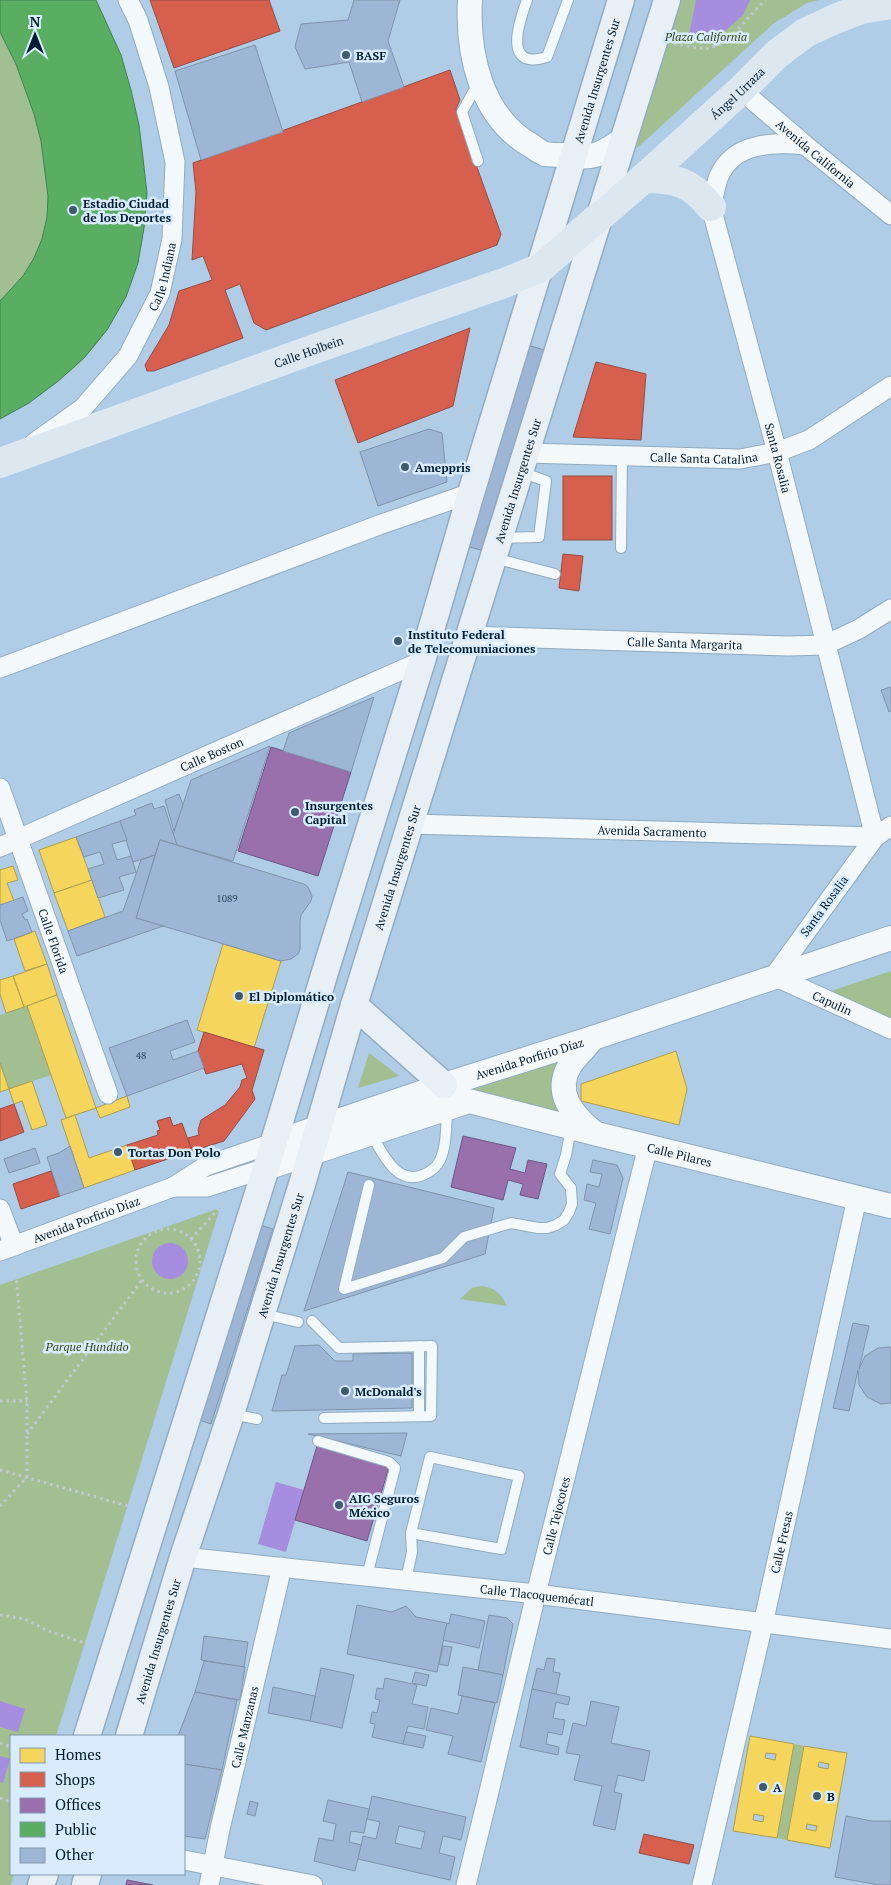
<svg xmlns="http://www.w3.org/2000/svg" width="891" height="1885" font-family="'PT Serif',serif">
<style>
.green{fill:#a1bf91}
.water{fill:#a68ddf}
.homes{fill:#f6d55c;stroke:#ac9e4f;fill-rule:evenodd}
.shops{fill:#d6604d;stroke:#964c45}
.offices{fill:#9970ab;stroke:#6b5786}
.public{fill:#5aae61;stroke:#3f8253}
.building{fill:#9eb6d5;stroke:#8093ab;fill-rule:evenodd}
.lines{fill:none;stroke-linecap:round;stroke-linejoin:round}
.service-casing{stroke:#91acc1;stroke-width:12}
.minor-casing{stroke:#91acc1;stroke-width:21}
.tertiary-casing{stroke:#91acc1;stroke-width:26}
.secondary-casing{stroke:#91acc1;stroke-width:29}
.primary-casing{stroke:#dbe8f4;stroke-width:30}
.path{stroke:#c1cad2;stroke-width:3;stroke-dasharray:2.5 4;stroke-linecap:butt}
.service{stroke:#f3f8fb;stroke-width:10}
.minor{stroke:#f3f8fb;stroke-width:19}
.tertiary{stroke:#f3f8fb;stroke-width:24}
.secondary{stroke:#e8eff5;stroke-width:26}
.primary{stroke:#dde7ef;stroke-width:28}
.poi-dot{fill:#3d5b70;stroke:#d8ecfe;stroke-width:2}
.labels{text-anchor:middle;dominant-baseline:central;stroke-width:5;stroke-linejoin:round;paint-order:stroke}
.number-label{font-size:10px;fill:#28445b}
.park-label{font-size:12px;font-style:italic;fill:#374512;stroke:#d8ecfe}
.poi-label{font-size:12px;font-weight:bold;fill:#001d31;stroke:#d8ecfe;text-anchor:start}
.street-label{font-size:12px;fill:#001d31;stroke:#d8ecfe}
</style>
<rect width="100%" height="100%" fill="#afcde6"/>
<g class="green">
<path d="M0,0H96C145,98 173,233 107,330C81,369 41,397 0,419Z"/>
<polygon points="679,0 819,0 807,3 773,24 636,149"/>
<polygon points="891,971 891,1018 831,991"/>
<polygon points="27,1006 51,1075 9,1089 0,1063 0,1015"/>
<polygon points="369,1053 399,1076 358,1088"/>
<polygon points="558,1062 554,1076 562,1112 470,1090"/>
<polygon points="220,1208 56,1736 11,1736 11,1874 14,1874 11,1885 0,1885 0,1285"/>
<path d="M480,1286C494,1287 501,1293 507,1306L460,1299L472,1288Z"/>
<polygon points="794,1744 804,1746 787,1840 777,1838"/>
</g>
<g class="water">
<polygon points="696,0 750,0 743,15 716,39 688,40"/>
<circle cx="170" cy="1261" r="18"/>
<polygon points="276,1482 304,1490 286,1552 258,1544"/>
<polygon points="0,1701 25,1709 18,1732 0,1727"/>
<polygon points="0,1756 10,1759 3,1783 0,1782"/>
</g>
<g class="homes">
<polygon points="76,837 92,880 54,893 39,850"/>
<polygon points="13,866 18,880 7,883 14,901 0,905 0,870"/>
<polygon points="92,880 105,917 68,931 54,893"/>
<polygon points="35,931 47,964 25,971 14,939"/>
<polygon points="223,944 281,961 254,1048 197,1030"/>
<polygon points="47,964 57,995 24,1007 13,976"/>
<polygon points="13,976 24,1007 6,1013 0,994 0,980"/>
<polygon points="57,995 96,1108 66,1118 27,1006"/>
<polygon points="676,1051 687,1089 679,1125 581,1101 581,1084"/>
<polygon points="0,1063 9,1089 0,1092"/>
<polygon points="32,1081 47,1125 32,1130 22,1101 14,1104 9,1089"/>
<polygon points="127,1096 130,1107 100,1118 96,1108"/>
<polygon points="75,1115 89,1158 127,1145 135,1170 84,1188 61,1120"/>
<path d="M750,1736L794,1744L777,1838L733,1831ZM766,1753L776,1754L775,1760L765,1758ZM754,1814L764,1816L763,1822L753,1820Z"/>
<path d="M804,1746L847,1753L830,1848L787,1840ZM819,1762L829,1764L828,1769L818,1767ZM807,1824L817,1826L816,1831L806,1829Z"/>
</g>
<g class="shops">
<polygon points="150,0 269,0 280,31 174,68"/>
<polygon points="450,70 460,100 456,109 501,234 497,245 266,330 254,323 240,284 225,290 243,338 154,371 147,371 145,365 169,325 179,291 212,280 203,256 192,260 196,192 193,163"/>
<polygon points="470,328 453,406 358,443 335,380"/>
<polygon points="596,362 646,374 641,440 573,437"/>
<rect x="563" y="476" width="49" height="64"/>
<polygon points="563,554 583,556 579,591 559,588"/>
<polygon points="204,1032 264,1050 252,1090 255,1099 224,1141 192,1151 188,1138 199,1135 198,1130 201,1120 225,1105 240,1087 242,1080 247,1078 242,1064 206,1074 198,1051"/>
<polygon points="14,1104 24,1132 0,1141 0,1109"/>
<polygon points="170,1117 173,1126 182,1123 192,1151 135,1170 127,1145 158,1135 157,1131 160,1130 157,1121"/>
<polygon points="51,1171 60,1196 21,1209 13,1184"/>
<polygon points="644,1834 694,1845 689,1864 639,1853"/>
</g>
<g class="offices">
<polygon points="271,747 351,772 318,876 238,851"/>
<polygon points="463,1136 516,1148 510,1169 525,1173 528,1160 547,1164 538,1199 520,1195 523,1184 508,1180 503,1200 451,1187"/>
<polygon points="317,1446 389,1467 367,1541 295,1520"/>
<polygon points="127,1880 153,1885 126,1885"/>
</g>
<polygon class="public" points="0,0 96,0 121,55 131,90 139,125 147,193 144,228 138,263 126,297 107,330 84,358 57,382 29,403 0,419 0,301 23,276 34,258 42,239 47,217 48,196 41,141 34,114 16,64 0,32"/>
<g class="building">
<polygon points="354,0 400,0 388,41 404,87 362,102 349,62 305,69 295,47 301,24 348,20"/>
<polygon points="255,45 283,132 201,160 175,71"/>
<polygon points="528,345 544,350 481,550 465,546"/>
<polygon points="429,429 442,433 447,482 378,506 360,452"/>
<polygon points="891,687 891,711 889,712 881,690"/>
<polygon points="374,697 351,772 283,751 289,733"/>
<polygon points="270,746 233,861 177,845 173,835 191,780"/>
<polygon points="179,794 183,805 174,831 165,800"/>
<polygon points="152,803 154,809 164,806 177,845 160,840 155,855 133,862 120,821 136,815 134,810"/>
<polygon points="120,821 127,840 112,844 117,860 131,856 136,872 119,877 124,890 98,898 88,869 104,864 100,852 84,857 76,837"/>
<polygon points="160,840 304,884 308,887 312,896 311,901 301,915 300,922 300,950 298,954 291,959 281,961 136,918"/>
<polygon points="155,855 136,918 163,926 77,956 68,931 123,911 141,860"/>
<polygon points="23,897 28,911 22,914 25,920 27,919 32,932 7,941 0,920 0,905"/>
<polygon points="187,1020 195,1042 170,1051 173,1060 198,1051 204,1068 127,1096 109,1048"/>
<polygon points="70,1146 84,1188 60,1196 47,1157 59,1153"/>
<polygon points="35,1148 40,1163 9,1173 4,1159"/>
<polygon points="593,1160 617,1165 623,1178 610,1234 589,1229 596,1203 584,1200 587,1184 599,1187 602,1174 590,1172"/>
<polygon points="348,1172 494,1208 485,1254 304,1311"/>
<polygon points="257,1224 273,1229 211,1424 196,1419"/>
<polygon points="853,1323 869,1326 859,1369 865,1356 878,1348 891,1347 891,1403 881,1404 867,1397 859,1385 858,1370 849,1411 833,1408"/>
<polygon points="319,1345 335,1361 353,1361 353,1354 412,1353 412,1408 272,1411 282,1375 286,1375 295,1346"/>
<polygon points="407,1433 401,1456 308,1434"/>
<polygon points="357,1605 392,1612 406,1606 416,1617 447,1623 437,1672 347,1654"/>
<polygon points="451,1614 485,1621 479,1648 443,1640 447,1623 449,1624"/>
<polygon points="489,1615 507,1618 513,1624 503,1675 478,1670"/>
<polygon points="204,1636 248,1642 244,1667 201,1660"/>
<polygon points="443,1646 452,1647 448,1666 439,1664"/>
<polygon points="547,1658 555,1659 553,1672 560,1673 556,1694 532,1689 537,1668 544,1670"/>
<polygon points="204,1661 245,1667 240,1700 195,1692"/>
<polygon points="463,1667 503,1675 497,1703 458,1695"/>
<polygon points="321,1668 354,1675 342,1728 310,1721"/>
<polygon points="415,1672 429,1675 426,1686 412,1683"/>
<polygon points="385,1678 417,1685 412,1704 428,1707 424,1729 408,1726 403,1744 372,1737 375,1724 370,1723 372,1712 377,1713 380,1700 375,1699 377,1688 383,1689"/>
<polygon points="273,1687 315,1696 310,1721 268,1713"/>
<polygon points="532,1689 570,1697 568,1705 556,1702 553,1718 565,1720 562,1735 548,1732 546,1744 559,1747 558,1755 520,1747"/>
<polygon points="195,1692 237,1700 222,1770 184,1764 184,1736 178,1736"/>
<polygon points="462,1696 495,1703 481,1762 448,1754 453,1736 426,1730 431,1708 458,1714"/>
<polygon points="591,1701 619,1707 611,1743 650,1751 644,1781 618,1775 614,1792 622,1794 615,1830 593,1825 602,1786 574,1780 580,1755 566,1753 573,1723 586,1726"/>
<polygon points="406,1732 426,1736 423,1748 403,1744"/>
<polygon points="184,1764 222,1770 205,1839 184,1836"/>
<path d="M372,1796L466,1817L461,1840L443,1836L439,1853L455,1857L450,1880L358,1859L363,1836L376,1839L380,1822L367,1819ZM399,1826L425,1832L421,1849L395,1843Z"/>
<polygon points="328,1800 369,1809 364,1833 351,1831 349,1842 361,1845 355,1871 314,1861 319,1838 333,1841 336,1824 323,1821"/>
<polygon points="250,1801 258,1803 255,1816 247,1814"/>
<polygon points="846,1816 872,1821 891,1821 891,1885 879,1885 835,1877"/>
</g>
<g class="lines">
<g class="service-casing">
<g id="service">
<path d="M527,0C519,22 502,71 547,57L568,0"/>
<polyline points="478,161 462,112 479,82"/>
<polyline points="501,538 539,537 546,481 521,472"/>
<polyline points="621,548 622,456"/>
<polyline points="494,558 555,574"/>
<path d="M371,1134C382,1152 396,1186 423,1175C430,1172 437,1167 440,1160C447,1145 446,1125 447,1110"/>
<polyline points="369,1185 344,1289 443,1258 464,1237 511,1223 538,1228 547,1228 556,1225 564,1220 569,1212 572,1204 571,1188 560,1174 566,1155 571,1128"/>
<polyline points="263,1314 298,1322"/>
<polyline points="312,1321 339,1348 432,1346 431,1416 324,1418"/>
<polyline points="419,1346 419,1416"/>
<polyline points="232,1414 257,1419"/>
<polyline points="318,1441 389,1462 395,1468 367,1576"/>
<polyline points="406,1580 412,1552 411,1533 430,1457 519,1476 501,1549 411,1533"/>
</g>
</g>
<g class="minor-casing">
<g id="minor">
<path id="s1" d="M741,90L805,145L891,215"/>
<path id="s2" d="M805,145C774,142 734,142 719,176C715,186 714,197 711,207L777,452L875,837"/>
<path id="s3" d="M34,443L83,408L128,356L160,293L172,239L175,162L159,87L138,20L128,0"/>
<path id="s4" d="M526,453L740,459L777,452L809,440L891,386"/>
<path id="s5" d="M469,636L788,646L825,645L859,629L891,609"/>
<polyline points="0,668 379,525 471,493"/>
<path id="s6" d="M0,788L108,1094"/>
<path id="s7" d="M410,824L875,837L891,826"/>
<path id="s8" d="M875,837L774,976L891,1029"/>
<path id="s9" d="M0,847L422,661"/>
<polyline points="173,1187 207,1187 266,1168"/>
<polyline points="0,1209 14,1246"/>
<path id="s10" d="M0,1251L173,1187L206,1166L273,1143"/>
<path id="s11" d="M183,1557L536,1594L891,1639"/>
<polyline points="184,1860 313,1885"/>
<path id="s12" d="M209,1885L220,1829L282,1567"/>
<path id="s13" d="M466,1885L487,1800L536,1594L648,1146"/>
<path id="s14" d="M702,1885L763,1624L857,1198"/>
</g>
</g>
<g class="tertiary-casing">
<g id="tertiary">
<path d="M470,0C467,54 481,118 532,146C536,149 540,152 545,154C551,155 558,155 564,155C574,156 589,158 598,154C607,151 616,144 624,139"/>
<path d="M593,1038C586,1047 577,1055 570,1065C553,1093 573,1115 593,1132"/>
<path id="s15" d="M273,1143L444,1085L593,1038L891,938"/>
<path id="s16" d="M266,1168L469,1101L597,1134L891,1206"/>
</g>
</g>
<g class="secondary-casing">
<g id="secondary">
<polyline points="354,1005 444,1085"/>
<path id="s17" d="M87,1736L266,1168L325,972L422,661L471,493L621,0"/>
<path id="s18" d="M129,1736L183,1557L231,1414L303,1181L354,1005L667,0"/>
<polyline points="41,1885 45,1874"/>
<polyline points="85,1885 88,1874"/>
</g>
</g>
<g class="primary-casing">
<g id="primary">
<path d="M644,178C675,178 691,182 711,207"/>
<path id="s19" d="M0,463L317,348L504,283L539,269L644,178L741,90L777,54L805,33L835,19L861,9L891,4"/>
</g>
</g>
<g class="path">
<polyline points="674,44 706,49 726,42 765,0"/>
<polyline points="324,367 355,449 374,507"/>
<polyline points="355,449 474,407"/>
<circle cx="168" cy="1261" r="32"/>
<polyline points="191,1239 224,1203"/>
<polyline points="0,1401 27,1401"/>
<polyline points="27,1434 142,1280"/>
<polyline points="0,1470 132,1507"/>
<polyline points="0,1506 27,1477 27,1401 15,1265"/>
<polyline points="0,1615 25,1619 48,1631 91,1645"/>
<polyline points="0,1743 11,1747"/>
<polyline points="0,1798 11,1802"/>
</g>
<use href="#service" class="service"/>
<use href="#minor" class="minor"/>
<use href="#tertiary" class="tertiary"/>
<use href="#secondary" class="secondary"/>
<use href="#primary" class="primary"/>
</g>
<g class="poi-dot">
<circle cx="346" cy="55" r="5"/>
<circle cx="73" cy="210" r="5"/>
<circle cx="405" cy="467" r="5"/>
<circle cx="398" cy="641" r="5"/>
<circle cx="295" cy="812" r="5"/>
<circle cx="239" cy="996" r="5"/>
<circle cx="118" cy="1152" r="5"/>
<circle cx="345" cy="1391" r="5"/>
<circle cx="339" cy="1505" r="5"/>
<circle cx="763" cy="1787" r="5"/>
<circle cx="817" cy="1796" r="5"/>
</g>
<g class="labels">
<g class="number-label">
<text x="227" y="898">1089</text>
<text x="141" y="1055">48</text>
</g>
<g class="park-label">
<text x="706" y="36">Plaza California</text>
<text x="87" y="1346">Parque Hundido</text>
</g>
<g class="poi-label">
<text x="356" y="55">BASF</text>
<text x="83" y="203">Estadio Ciudad<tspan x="83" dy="14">de los Deportes</tspan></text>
<text x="415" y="467">Ameppris</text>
<text x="408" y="634">Instituto Federal<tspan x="408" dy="14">de Telecomuniaciones</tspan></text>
<text x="305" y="805">Insurgentes<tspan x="305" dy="14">Capital</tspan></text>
<text x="249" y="996">El Diplomático</text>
<text x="128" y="1152">Tortas Don Polo</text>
<text x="355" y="1391">McDonald's</text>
<text x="349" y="1498">AIG Seguros<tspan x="349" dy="14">México</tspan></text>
<text x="773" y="1787">A</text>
<text x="827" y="1796">B</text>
</g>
<g class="street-label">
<text stroke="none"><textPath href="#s17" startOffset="1732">Avenida Insurgentes Sur</textPath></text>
<text stroke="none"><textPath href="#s19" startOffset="838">Ángel Urraza</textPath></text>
<text stroke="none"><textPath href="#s1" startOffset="98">Avenida California</textPath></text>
<text stroke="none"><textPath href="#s3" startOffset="216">Calle Indiana</textPath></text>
<text stroke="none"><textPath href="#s19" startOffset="328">Calle Holbein</textPath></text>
<text stroke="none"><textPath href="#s4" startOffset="178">Calle Santa Catalina</textPath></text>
<text stroke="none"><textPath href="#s2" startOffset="390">Santa Rosalia</textPath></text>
<text stroke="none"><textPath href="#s18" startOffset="1314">Avenida Insurgentes Sur</textPath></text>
<text stroke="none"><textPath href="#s5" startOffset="216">Calle Santa Margarita</textPath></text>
<text stroke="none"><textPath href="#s9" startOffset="231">Calle Boston</textPath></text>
<text stroke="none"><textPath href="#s7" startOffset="242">Avenida Sacramento</textPath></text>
<text stroke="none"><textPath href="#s18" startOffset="909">Avenida Insurgentes Sur</textPath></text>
<text transform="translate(824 906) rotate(-54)">Santa Rosalia</text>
<text stroke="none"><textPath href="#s6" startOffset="162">Calle Florida</textPath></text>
<text stroke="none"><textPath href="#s8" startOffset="236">Capulin</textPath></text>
<text stroke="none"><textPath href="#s15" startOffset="270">Avenida Porfirio Díaz</textPath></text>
<text stroke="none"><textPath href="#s16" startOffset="431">Calle Pilares</textPath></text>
<text stroke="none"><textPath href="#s10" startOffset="92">Avenida Porfirio Díaz</textPath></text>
<text stroke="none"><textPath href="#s18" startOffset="504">Avenida Insurgentes Sur</textPath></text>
<text stroke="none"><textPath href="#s13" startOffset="380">Calle Tejocotes</textPath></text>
<text stroke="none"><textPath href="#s14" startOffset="352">Calle Fresas</textPath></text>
<text stroke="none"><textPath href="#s11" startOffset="356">Calle Tlacoquemécatl</textPath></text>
<text stroke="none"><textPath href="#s18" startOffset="99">Avenida Insurgentes Sur</textPath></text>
<text stroke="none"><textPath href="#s12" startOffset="162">Calle Manzanas</textPath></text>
</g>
</g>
<rect x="10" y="1735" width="175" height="140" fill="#d8ecfe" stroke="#8299ac"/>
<rect x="20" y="1748" width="25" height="15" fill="#f6d55c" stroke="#8299ac"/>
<text x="55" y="1760" font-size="15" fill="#001d31">Homes</text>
<rect x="20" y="1772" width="25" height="15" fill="#d6604d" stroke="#8299ac"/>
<text x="55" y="1785" font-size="15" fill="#001d31">Shops</text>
<rect x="20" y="1798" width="25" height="15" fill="#9970ab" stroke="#8299ac"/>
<text x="55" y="1810" font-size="15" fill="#001d31">Offices</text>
<rect x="20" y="1822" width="25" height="15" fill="#5aae61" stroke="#8299ac"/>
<text x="55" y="1835" font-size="15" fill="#001d31">Public</text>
<rect x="20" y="1848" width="25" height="15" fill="#9eb6d5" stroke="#8299ac"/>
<text x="55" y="1860" font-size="15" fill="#001d31">Other</text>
<g transform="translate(35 35)" stroke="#d8ecfe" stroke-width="4" paint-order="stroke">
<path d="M0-4L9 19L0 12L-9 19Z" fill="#001d31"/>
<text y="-8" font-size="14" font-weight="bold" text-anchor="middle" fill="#001d31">N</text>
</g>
</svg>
